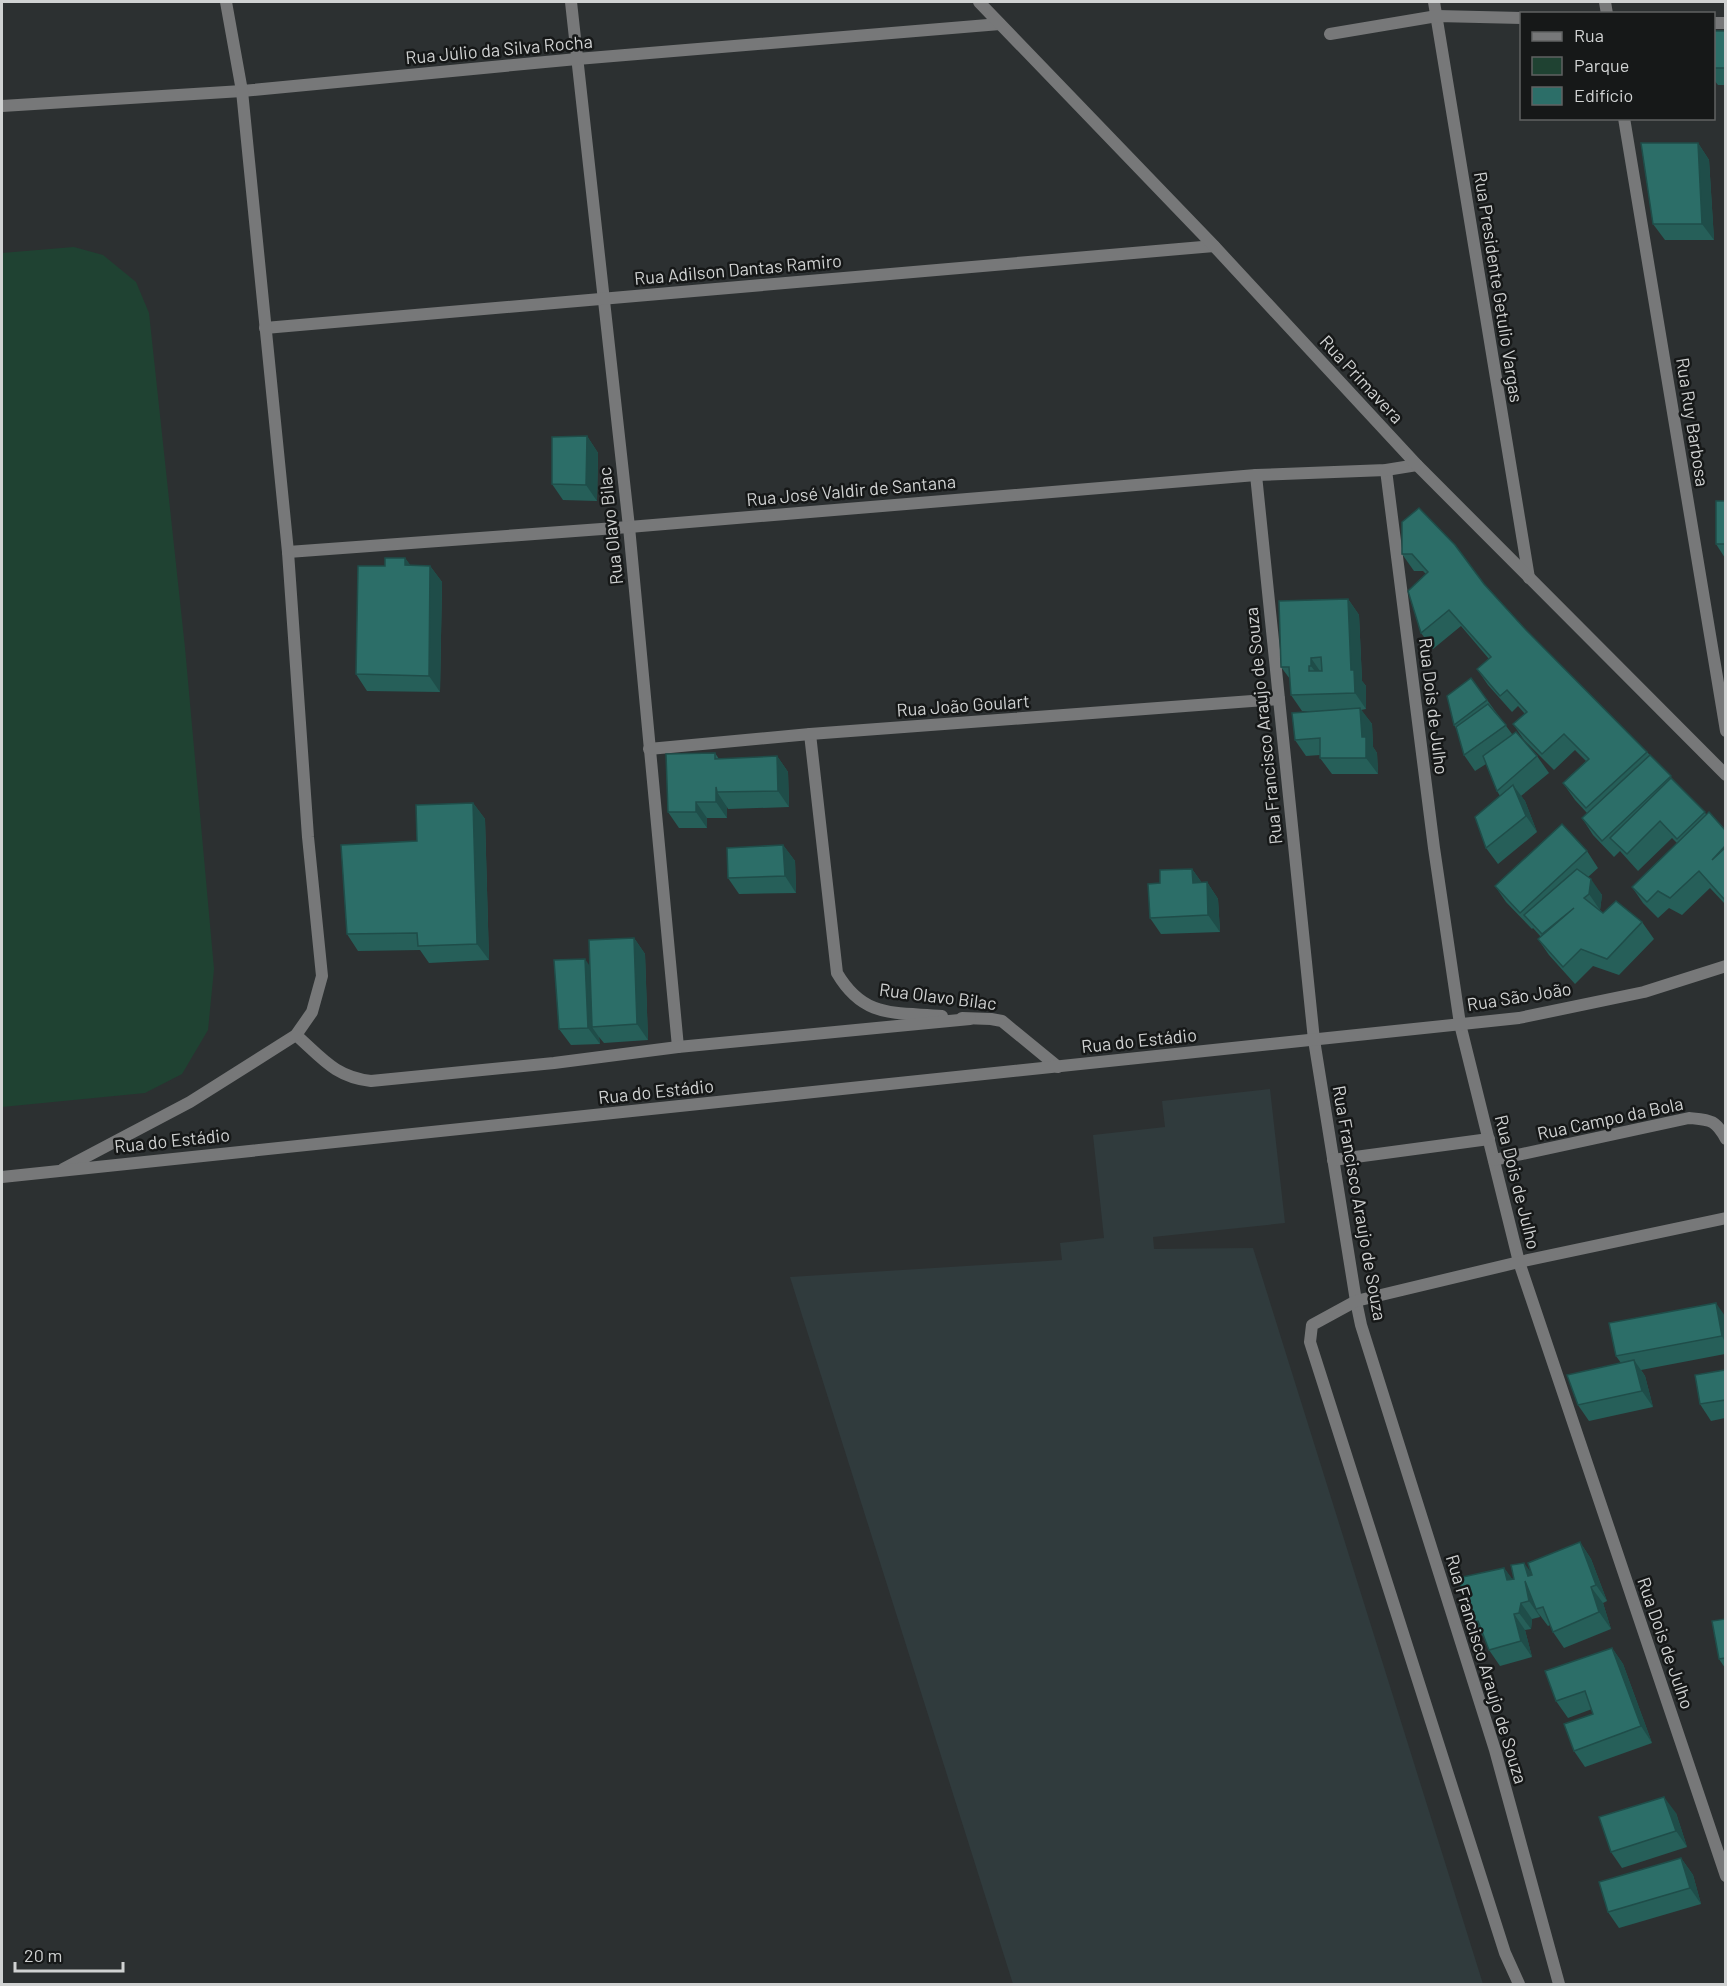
<svg xmlns="http://www.w3.org/2000/svg" width="1727" height="1986" font-family="Barlow,sans-serif">
<style>
.built{fill:#303b3d}
.green{fill:#1f4232}
.lines{fill:none;stroke-linecap:round;stroke-linejoin:round}
.minor{stroke:#777879;stroke-width:12}
.tertiary{stroke:#777879;stroke-width:12}
.wall{fill:#265f59}
.shaded-wall{fill:#1f4d49}
.building{fill:#2c6e68;stroke:#1f4d49;stroke-width:1.5;fill-rule:evenodd}
.labels{text-anchor:middle;dominant-baseline:central;stroke-width:5;stroke-linejoin:round;paint-order:stroke}
.street-label{font-size:18px;fill:#d0d2d2;stroke:#161818}
</style>
<rect width="100%" height="100%" fill="#2c3031"/>
<polygon class="built" points="1270,1089 1285,1223 1153,1237 1154,1249 1253,1248 1483,1984 1013,1984 790,1277 1062,1260 1060,1243 1104,1238 1093,1135 1165,1127 1162,1101"/>
<polygon class="green" points="74,247 103,255 136,282 149,313 185,648 214,969 208,1030 182,1074 145,1093 2,1107 2,253"/>
<g class="lines">
<g class="minor">
<polyline points="571,2 629,527 678,1047"/>
<polyline points="1434,2 1529,578"/>
<polyline points="1605,2 1607,14"/>
<polyline points="1714,23 1726,23"/>
<polyline points="1330,34 1437,16 1522,18"/>
<polyline points="2,106 242,91 577,59 1000,24"/>
<polyline points="1624,118 1726,731"/>
<polyline points="265,328 1214,246"/>
<polyline points="1386,470 1434,848 1460,1024 1519,1262 1726,1876"/>
<polyline points="1256,475 1314,1040 1356,1301 1361,1325 1495,1750 1559,1984"/>
<polyline points="288,552 629,527 1256,475 1386,470 1417,465"/>
<path d="M810,734L837,973C864,1019 895,1012 942,1016"/>
<polyline points="649,749 810,734 1279,699"/>
<polyline points="962,1018 991,1019 1002,1021 1058,1067"/>
<path d="M296,1035C322,1058 335,1077 371,1081L554,1063L678,1047L970,1019"/>
<polyline points="1333,1160 1489,1139"/>
<path d="M1494,1160L1689,1118C1710,1120 1715,1119 1726,1139"/>
<polyline points="63,1169 190,1102 296,1035 312,1012 322,976 308,837 288,552 242,91 226,2"/>
<polyline points="1519,1984 1505,1953 1310,1342 1312,1325 1356,1301 1519,1262 1726,1218"/>
</g>
<g class="tertiary">
<polyline points="979,2 1214,246 1417,465 1726,775"/>
<polyline points="2,1177 1519,1018 1644,992 1726,966"/>
</g>
</g>
<g class="wall">
<polygon points="1713,31 1725,31 1725,85 1718,85 1713,79"/>
<polygon points="1698,143 1709,160 1714,240 1665,240 1653,224"/>
<polygon points="587,436 598,453 597,501 563,500 552,484"/>
<polygon points="1725,501 1725,558 1716,544"/>
<polygon points="1402,522 1484,584 1526,630 1647,752 1707,815 1725,830 1725,904 1710,888 1682,915 1669,908 1658,918 1643,903 1632,887 1677,843 1672,838 1638,871 1620,851 1614,857 1593,835 1582,818 1587,813 1575,800 1563,783 1586,761 1575,750 1554,770 1524,740 1513,724 1525,714 1518,706 1512,712 1488,685 1477,669 1489,659 1461,626 1433,649 1421,633 1426,574 1423,571 1414,571 1402,554"/>
<polygon points="405,558 410,565 430,566 442,582 440,692 367,691 356,674 385,566"/>
<polygon points="1348,599 1359,615 1362,681 1366,686 1366,709 1361,710 1372,724 1373,747 1377,753 1378,774 1332,774 1320,758 1320,755 1306,756 1295,740 1322,711 1302,711 1291,695 1290,679 1281,667"/>
<polygon points="1471,678 1512,734 1537,756 1549,773 1521,796 1525,801 1537,832 1498,864 1486,848 1500,796 1497,791 1486,764 1475,771 1464,755 1457,730 1454,725"/>
<polygon points="715,753 719,759 777,756 788,772 789,807 728,809 727,807 727,818 707,818 707,828 679,828 668,812"/>
<polygon points="473,803 485,819 489,960 429,963 420,950 358,951 347,934 417,841"/>
<polygon points="783,845 795,861 796,893 739,894 728,878"/>
<polygon points="1587,851 1598,868 1588,877 1602,895 1600,910 1603,913 1642,922 1654,939 1619,975 1593,966 1575,984 1549,955 1538,939 1541,937 1533,928 1532,929 1506,902 1495,886"/>
<polygon points="1192,869 1202,883 1207,882 1218,899 1220,932 1161,934 1150,918"/>
<polygon points="634,938 645,954 648,1040 604,1043 599,1037 600,1044 571,1045 559,1029"/>
<polygon points="1725,1316 1725,1354 1641,1370 1645,1376 1653,1407 1589,1421 1578,1405 1621,1363 1616,1356"/>
<polygon points="1725,1370 1725,1418 1711,1421 1700,1404"/>
<polygon points="1580,1542 1591,1559 1607,1601 1603,1603 1611,1629 1564,1648 1553,1632 1550,1625 1548,1626 1539,1614 1540,1617 1532,1619 1531,1629 1525,1630 1532,1657 1500,1666 1489,1650 1485,1639 1473,1622 1504,1568 1512,1579 1531,1573"/>
<polygon points="1725,1619 1725,1668 1719,1659"/>
<polygon points="1612,1648 1623,1664 1652,1743 1585,1767 1574,1751 1593,1714 1592,1709 1568,1718 1556,1701"/>
<polygon points="1676,1813 1687,1847 1622,1868 1611,1852"/>
<polygon points="1681,1858 1693,1875 1701,1904 1619,1928 1608,1912"/>
</g>
<g class="shaded-wall">
<polygon points="1698,143 1709,160 1714,240 1702,224"/>
<polygon points="587,436 598,453 597,501 586,485"/>
<polygon points="405,558 417,574 405,565"/>
<polygon points="430,566 442,582 440,692 429,676"/>
<polygon points="1348,599 1359,615 1362,681 1366,686 1366,709 1355,693 1351,670"/>
<polygon points="1311,658 1322,674 1323,682 1311,666"/>
<polygon points="1360,708 1372,724 1373,747 1377,753 1378,774 1366,758 1362,737"/>
<polygon points="777,756 788,772 789,807 778,791"/>
<polygon points="1513,785 1525,801 1537,832 1526,816"/>
<polygon points="716,787 717,792 727,807 727,818 716,802"/>
<polygon points="696,802 707,818 707,828 696,812"/>
<polygon points="473,803 485,819 489,960 477,944"/>
<polygon points="783,845 795,861 796,893 785,876"/>
<polygon points="1192,869 1204,886 1193,883"/>
<polygon points="1591,879 1602,895 1600,910 1589,894"/>
<polygon points="1207,882 1218,899 1220,932 1208,915"/>
<polygon points="634,938 645,954 648,1040 637,1024"/>
<polygon points="585,959 596,975 592,1027 599,1037 600,1044 588,1028"/>
<polygon points="1716,1303 1725,1316 1725,1342 1722,1336"/>
<polygon points="1634,1360 1645,1376 1653,1407 1642,1391"/>
<polygon points="1580,1542 1591,1559 1607,1601 1596,1585"/>
<polygon points="1524,1563 1536,1579 1528,1576"/>
<polygon points="1504,1568 1516,1584 1507,1580"/>
<polygon points="1525,1581 1536,1609 1539,1614 1540,1617 1529,1601"/>
<polygon points="1591,1587 1603,1603 1611,1629 1599,1612"/>
<polygon points="1521,1603 1532,1619 1531,1629 1519,1613"/>
<polygon points="1514,1614 1525,1630 1532,1657 1521,1641"/>
<polygon points="1612,1648 1623,1664 1652,1743 1641,1726"/>
<polygon points="1664,1797 1676,1813 1687,1847 1676,1831"/>
<polygon points="1681,1858 1693,1875 1701,1904 1690,1888"/>
</g>
<g class="building">
<rect x="1713" y="31" width="12" height="37"/>
<polygon points="1641,143 1698,143 1702,224 1653,224"/>
<polygon points="587,436 586,485 552,484 552,437"/>
<rect x="1716" y="501" width="9" height="43"/>
<polygon points="1419,508 1455,545 1484,584 1526,630 1647,752 1586,808 1563,783 1589,759 1564,734 1542,754 1513,724 1527,712 1507,690 1500,696 1477,669 1491,657 1449,610 1421,633 1408,591 1428,572 1412,554 1402,554 1402,522"/>
<polygon points="385,558 405,558 405,565 430,566 429,676 356,674 358,566 385,566"/>
<path d="M1348,599L1351,670H1354L1355,693L1291,695L1289,667H1281L1279,601ZM1321,657L1322,671H1309V666H1311V658Z"/>
<polygon points="1471,678 1487,700 1454,725 1447,696"/>
<polygon points="1488,704 1506,725 1464,755 1456,727"/>
<polygon points="1360,708 1362,737 1366,737 1366,758 1320,758 1320,738 1295,740 1292,713"/>
<polygon points="1516,732 1537,756 1497,791 1483,756"/>
<polygon points="715,753 715,759 777,756 778,791 717,792 716,787 716,802 696,802 696,812 668,812 666,754"/>
<polygon points="1650,755 1671,776 1602,841 1582,818"/>
<polygon points="1671,778 1705,812 1677,839 1660,821 1627,854 1610,838"/>
<polygon points="1513,785 1526,816 1486,848 1475,817"/>
<polygon points="473,803 477,944 418,946 417,933 347,934 341,845 417,841 416,805"/>
<polygon points="1709,812 1725,830 1725,846 1712,860 1725,848 1725,900 1699,871 1670,898 1658,891 1647,902 1632,887"/>
<polygon points="1562,824 1587,851 1520,913 1495,886"/>
<polygon points="783,845 785,876 728,878 727,848"/>
<polygon points="1192,869 1193,883 1207,882 1208,915 1150,918 1148,884 1160,883 1160,870"/>
<polygon points="1577,869 1591,879 1589,894 1584,898 1603,913 1616,901 1642,922 1607,959 1581,949 1563,967 1538,939 1574,908 1542,934 1524,915"/>
<polygon points="634,938 637,1024 592,1027 589,940"/>
<polygon points="585,959 588,1028 559,1029 554,960"/>
<polygon points="1716,1303 1722,1336 1616,1356 1609,1323"/>
<polygon points="1634,1360 1642,1391 1578,1405 1567,1375"/>
<polygon points="1725,1370 1725,1400 1700,1404 1695,1375"/>
<polygon points="1580,1542 1596,1585 1591,1587 1599,1612 1553,1632 1543,1607 1536,1609 1525,1581 1529,1601 1521,1603 1519,1613 1514,1614 1521,1641 1489,1650 1478,1621 1473,1622 1458,1578 1504,1568 1507,1580 1514,1579 1511,1565 1524,1563 1528,1576 1532,1575 1528,1563"/>
<polygon points="1725,1619 1725,1658 1719,1659 1712,1621"/>
<polygon points="1612,1648 1641,1726 1574,1751 1564,1724 1593,1714 1585,1691 1556,1701 1545,1671"/>
<polygon points="1664,1797 1676,1831 1611,1852 1599,1817"/>
<polygon points="1681,1858 1690,1888 1608,1912 1599,1882"/>
</g>
<g class="labels">
<g class="street-label">
<text transform="translate(499 49) rotate(-5)">Rua Júlio da Silva Rocha</text>
<text transform="translate(738 269) rotate(-5)">Rua Adilson Dantas Ramiro</text>
<text transform="translate(1499 287) rotate(81)">Rua Presidente Getulio Vargas</text>
<text transform="translate(1362 379) rotate(47)">Rua Primavera</text>
<text transform="translate(1693 422) rotate(81)">Rua Ruy Barbosa</text>
<text transform="translate(851 490) rotate(-5)">Rua José Valdir de Santana</text>
<text transform="translate(610 526) rotate(-96)">Rua Olavo Bilac</text>
<text transform="translate(963 705) rotate(-4)">Rua João Goulart</text>
<text transform="translate(1434 706) rotate(83)">Rua Dois de Julho</text>
<text transform="translate(1263 726) rotate(-96)">Rua Francisco Araujo de Souza</text>
<text transform="translate(938 996) rotate(7)">Rua Olavo Bilac</text>
<text transform="translate(1519 996) rotate(-9)">Rua São João</text>
<text transform="translate(1139 1040) rotate(-6)">Rua do Estádio</text>
<text transform="translate(656 1091) rotate(-6)">Rua do Estádio</text>
<text transform="translate(1610 1118) rotate(-12)">Rua Campo da Bola</text>
<text transform="translate(172 1140) rotate(-6)">Rua do Estádio</text>
<text transform="translate(1518 1182) rotate(76)">Rua Dois de Julho</text>
<text transform="translate(1360 1203) rotate(80)">Rua Francisco Araujo de Souza</text>
<text transform="translate(1666 1643) rotate(71)">Rua Dois de Julho</text>
<text transform="translate(1487 1669) rotate(73)">Rua Francisco Araujo de Souza</text>
</g>
</g>
<rect width="1727" height="1986" fill="none" stroke="#d0d2d2" stroke-width="6"/>
<rect x="1520" y="12" width="195" height="108" fill="#161818" stroke="#606262" stroke-width="1.5"/>
<rect x="1532" y="32" width="30" height="9" fill="#777879" stroke="#606262" stroke-width="1.5"/>
<text x="1574" y="42" font-size="18" fill="#d0d2d2">Rua</text>
<rect x="1532" y="57" width="30" height="18" fill="#1f4232" stroke="#606262" stroke-width="1.5"/>
<text x="1574" y="72" font-size="18" fill="#d0d2d2">Parque</text>
<rect x="1532" y="87" width="30" height="18" fill="#2c6e68" stroke="#606262" stroke-width="1.5"/>
<text x="1574" y="102" font-size="18" fill="#d0d2d2">Edifício</text>
<path d="M15 1962v9h108v-9" fill="none" stroke="#d0d2d2" stroke-width="3"/>
<text x="24" y="1962" font-size="18" fill="#d0d2d2" stroke="#161818" stroke-width="4.5" paint-order="stroke">20 m</text>
</svg>
